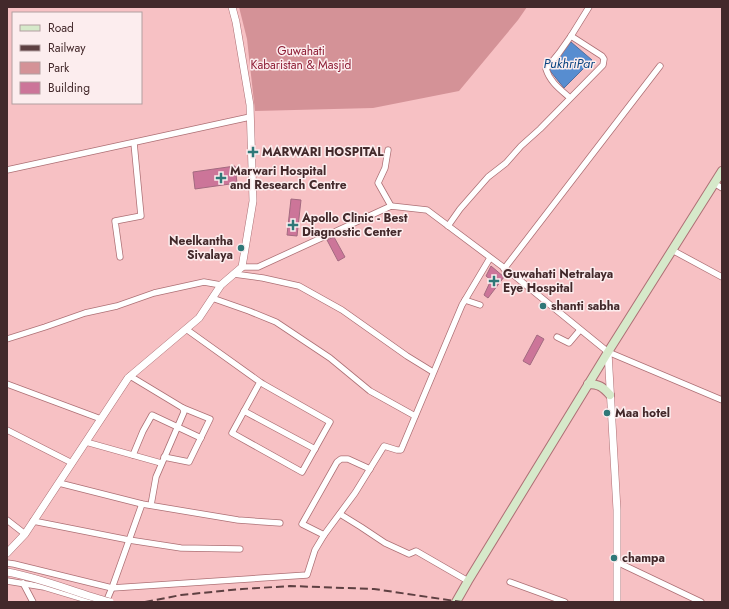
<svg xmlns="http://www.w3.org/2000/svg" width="729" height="609" font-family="Jost,sans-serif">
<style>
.green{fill:#d49297}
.water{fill:#578dd0;stroke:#516f9e}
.building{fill:#cc7599;stroke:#a36a80}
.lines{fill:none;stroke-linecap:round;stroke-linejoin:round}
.minor-casing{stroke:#ad7075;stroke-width:7}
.tertiary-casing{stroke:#ad7075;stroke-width:8}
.secondary-casing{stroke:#ad7075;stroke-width:10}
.minor{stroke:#fff;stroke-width:5.5}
.tertiary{stroke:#fff;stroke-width:7}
.secondary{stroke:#d6e9ca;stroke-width:8}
.rail{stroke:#5e4042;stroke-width:2;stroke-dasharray:8 4;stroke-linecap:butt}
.tertiary-bridge-casing{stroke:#ad7075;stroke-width:8;stroke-linecap:butt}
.tertiary-bridge{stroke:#fff;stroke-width:7}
.poi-dot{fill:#2f7878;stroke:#fcedee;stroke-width:1.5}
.labels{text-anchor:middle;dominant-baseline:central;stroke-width:3;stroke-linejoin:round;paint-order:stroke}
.park-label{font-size:12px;fill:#8d1d35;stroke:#fcedee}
.poi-label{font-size:12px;font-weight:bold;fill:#43292b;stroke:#fcedee;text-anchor:start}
.water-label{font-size:13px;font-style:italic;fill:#094481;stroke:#fcedee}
</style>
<rect width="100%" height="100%" fill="#f7c1c4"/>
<polygon class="green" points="239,7 527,7 518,20 459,91 373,108 255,111 247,39"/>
<polygon class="water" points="571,42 592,60 564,88 547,67"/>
<g class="building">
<polygon points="235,166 237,183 195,189 193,172"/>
<polygon points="291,199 301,200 297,236 287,235"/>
<polygon points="334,237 345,257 338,261 327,240"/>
<polygon points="491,266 504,277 488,298 484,295 491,280 486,276"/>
<polygon points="537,335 544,339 530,365 523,361"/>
</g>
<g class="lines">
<g class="minor-casing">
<g id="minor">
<polyline points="571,36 589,7"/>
<polyline points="388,150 385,168 378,183 391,206"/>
<polyline points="7,170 250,117"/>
<polyline points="714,183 722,188"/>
<path d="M448,226L460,209L488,177L506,163L521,146L540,129L603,65L604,59L602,56L571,36L559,53L546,69C550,82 560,89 570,98"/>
<polyline points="672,250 722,277"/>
<polyline points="120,257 115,221 141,216 134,143"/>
<polyline points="242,267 258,267 391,206 427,210 511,273 608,352 722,400"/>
<polyline points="504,269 660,66"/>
<polyline points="234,274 263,278 299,286 342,310 407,356 433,372"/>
<polyline points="212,298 249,311 276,322 330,358 370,391 415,416"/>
<polyline points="465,300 480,305"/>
<polyline points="186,329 260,382 263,384 330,422 302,472 232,433 260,382"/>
<polyline points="557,337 569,343 580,330"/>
<polyline points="7,339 45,327 85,313 117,306 154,293 204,282 221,285"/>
<polyline points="130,376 183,408 184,412 156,477 151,505"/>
<polyline points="7,384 101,419"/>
<polyline points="244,411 315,449"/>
<polyline points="7,430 72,463"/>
<polyline points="86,442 161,463"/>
<polyline points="133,455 143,431 152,415 201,438"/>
<polyline points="164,457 189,462 210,419 183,408"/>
<polyline points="59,483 142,504 238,520 280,523"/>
<polyline points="142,504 112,588 307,575 315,550 324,535 355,493 384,446 397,450 401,450 462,305 490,258"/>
<polyline points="340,514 361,527 385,543 409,554 416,551 468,581"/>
<polyline points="7,520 25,534"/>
<polyline points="33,521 129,540 181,548 240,549"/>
<polyline points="324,535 302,524 337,462 341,459 348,459 370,469"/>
<polyline points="617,562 701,602"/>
<polyline points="7,563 14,564 112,588 106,602"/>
<polyline points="7,581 44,587 94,602"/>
<polyline points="510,582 565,602"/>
<polyline points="23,583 33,602"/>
</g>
</g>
<g class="tertiary-casing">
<g id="tertiary">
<polyline points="608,352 617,510 617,602"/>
<polyline points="7,553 25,534 128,378 199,318 221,285 242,267 253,201 250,105 236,22 232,7"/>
</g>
</g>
<g class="secondary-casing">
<g id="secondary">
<path d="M588,384C599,384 603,387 610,395"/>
<polyline points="456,602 468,581 608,352 722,171"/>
</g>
</g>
<use href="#minor" class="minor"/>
<use href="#tertiary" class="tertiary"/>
<use href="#secondary" class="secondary"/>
<polyline class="rail" points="145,602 181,595 242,589 290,586 374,589 462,602"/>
<g class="tertiary-bridge-casing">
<path id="tertiary-bridge" d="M7,572C42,578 76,593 110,602"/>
</g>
<use href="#tertiary-bridge" class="tertiary-bridge"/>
</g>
<g class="poi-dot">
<path d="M251 146h4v4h4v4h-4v4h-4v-4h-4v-4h4z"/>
<path d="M219 172h4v4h4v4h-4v4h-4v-4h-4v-4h4z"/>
<path d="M291 219h4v4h4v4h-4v4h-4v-4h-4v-4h4z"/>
<circle cx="241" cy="248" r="4"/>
<path d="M492 275h4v4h4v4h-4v4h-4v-4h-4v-4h4z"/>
<circle cx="543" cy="306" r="4"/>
<circle cx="607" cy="413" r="4"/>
<circle cx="614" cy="558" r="4"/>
</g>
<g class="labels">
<g class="park-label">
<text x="301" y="51">Guwahati<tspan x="301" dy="14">Kabaristan &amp; Masjid</tspan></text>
</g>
<g class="poi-label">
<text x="262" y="152">MARWARI HOSPITAL</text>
<text x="230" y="171">Marwari Hospital<tspan x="230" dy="14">and Research Centre</tspan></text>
<text x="302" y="218">Apollo Clinic - Best<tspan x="302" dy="14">Diagnostic Center</tspan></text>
<text x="233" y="241" text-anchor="end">Neelkantha<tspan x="233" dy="14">Sivalaya</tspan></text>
<text x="503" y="274">Guwahati Netralaya<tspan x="503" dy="14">Eye Hospital</tspan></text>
<text x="551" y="306">shanti sabha</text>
<text x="615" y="413">Maa hotel</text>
<text x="622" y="558">champa</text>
</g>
<g class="water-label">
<text x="569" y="63">PukhriPar</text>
</g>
</g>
<rect width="729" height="609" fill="none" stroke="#43292b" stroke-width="16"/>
<rect x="12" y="12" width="130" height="92" fill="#fcedee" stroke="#b29fa0"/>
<rect x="20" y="25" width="20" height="6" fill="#d6e9ca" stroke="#b29fa0"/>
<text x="48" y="32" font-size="12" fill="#43292b">Road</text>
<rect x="20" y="45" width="20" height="6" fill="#5e4042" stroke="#b29fa0"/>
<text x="48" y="52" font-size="12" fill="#43292b">Railway</text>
<rect x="20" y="62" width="20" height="12" fill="#d49297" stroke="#b29fa0"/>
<text x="48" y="72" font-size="12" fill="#43292b">Park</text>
<rect x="20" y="82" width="20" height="12" fill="#cc7599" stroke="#b29fa0"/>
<text x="48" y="92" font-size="12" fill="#43292b">Building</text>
</svg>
